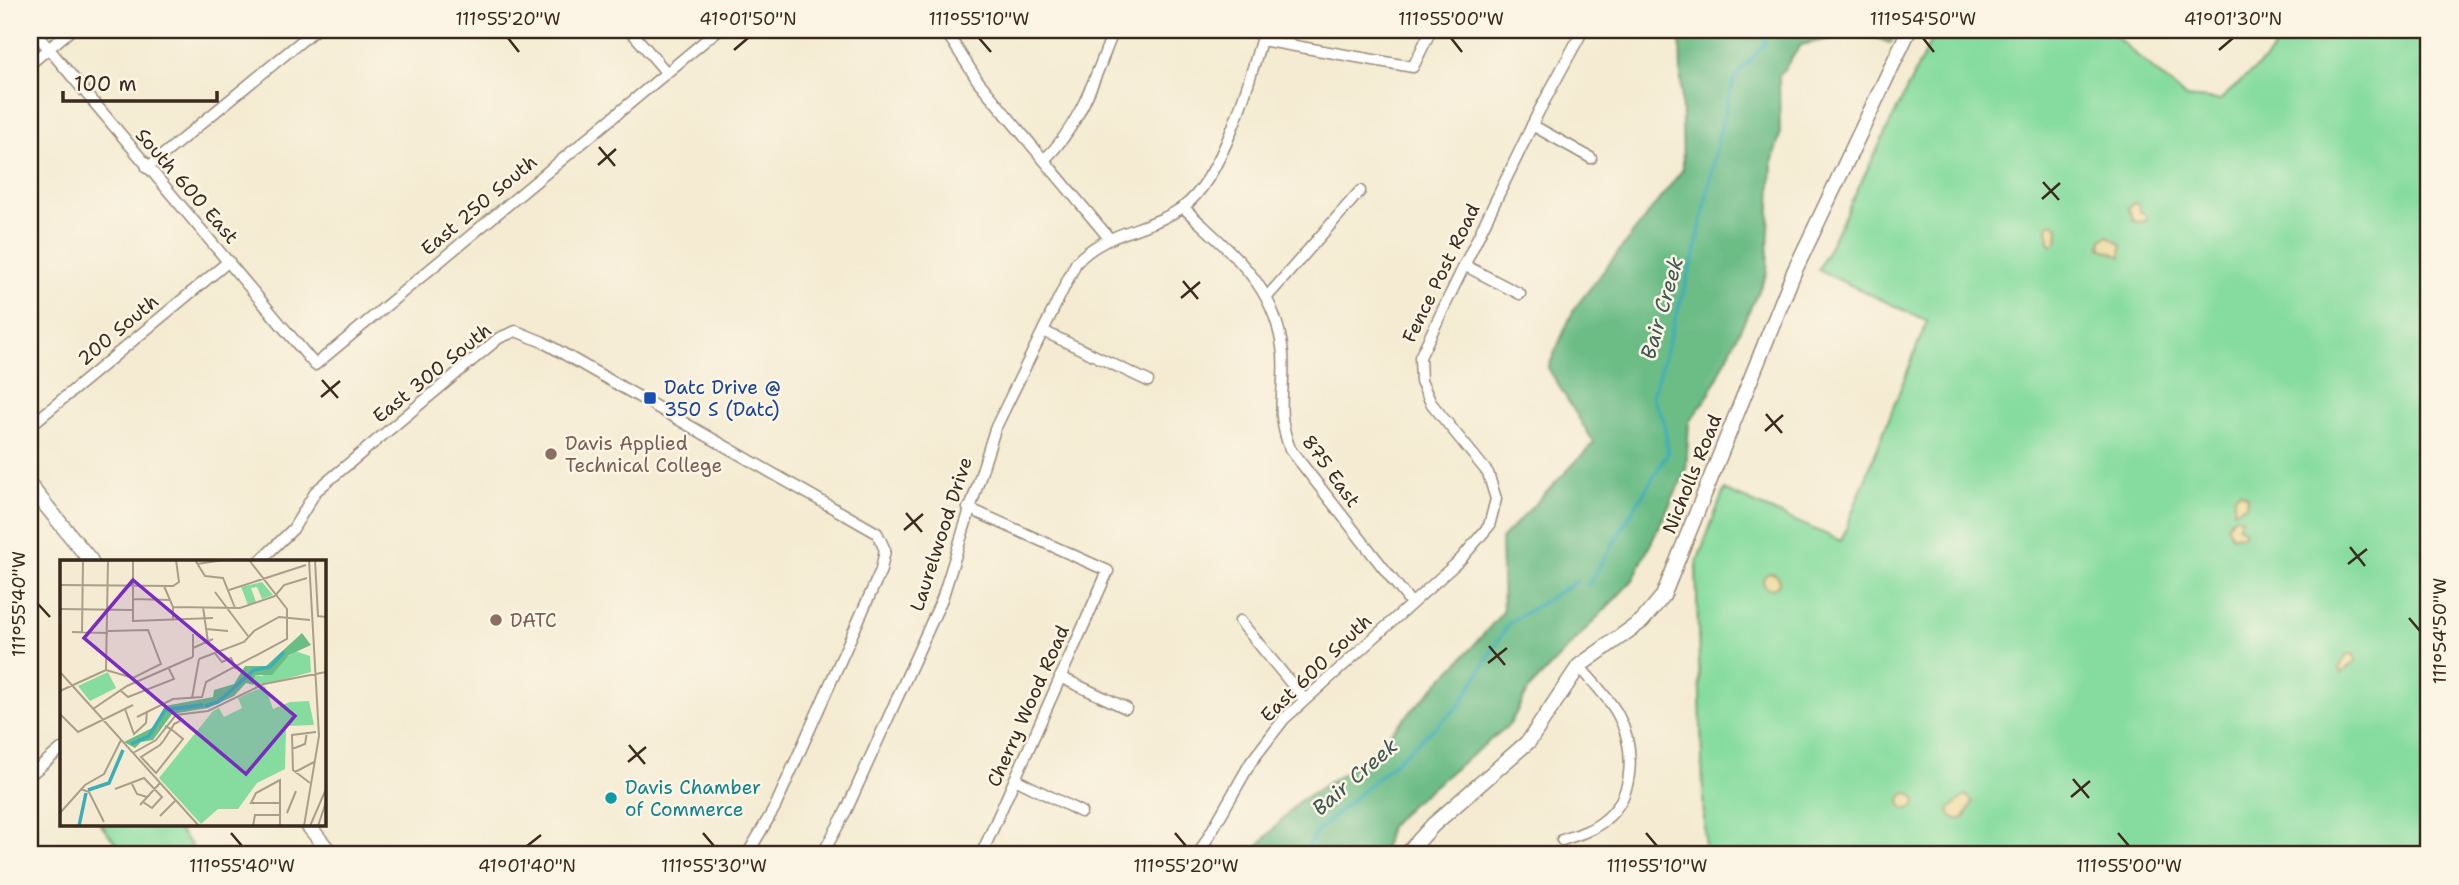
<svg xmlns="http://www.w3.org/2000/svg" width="2459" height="885" font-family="'Shantell Sans',sans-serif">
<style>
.green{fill:#86dc9f;stroke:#60835e;stroke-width:2}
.forest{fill:#6cbc86;stroke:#547352;stroke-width:2}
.sand{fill:#eeda9e;stroke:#94825e;stroke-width:2}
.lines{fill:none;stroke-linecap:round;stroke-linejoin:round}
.stream{stroke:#3daeb8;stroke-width:3.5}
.minor-casing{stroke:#988a78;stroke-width:13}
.tertiary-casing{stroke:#988a78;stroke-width:17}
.minor{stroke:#fff;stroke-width:10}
.tertiary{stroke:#fff;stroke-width:14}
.ticks{fill:none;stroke:#3b2a1e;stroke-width:2.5}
.transit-dot{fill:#1a4fb4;stroke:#fcf5e5;stroke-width:2.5}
.education-dot{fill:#8d6e63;stroke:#fcf5e5;stroke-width:2.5}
.culture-dot{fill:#0f9aa8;stroke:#fcf5e5;stroke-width:2.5}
.labels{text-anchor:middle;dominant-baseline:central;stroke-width:5;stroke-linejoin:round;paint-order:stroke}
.street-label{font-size:19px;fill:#3b2a1e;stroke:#fcf5e5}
.transit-label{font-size:19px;fill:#164399;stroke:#fcf5e5;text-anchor:start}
.education-label{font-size:19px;fill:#785e54;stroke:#fcf5e5;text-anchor:start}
.culture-label{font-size:19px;fill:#0d838f;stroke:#fcf5e5;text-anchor:start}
.water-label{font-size:21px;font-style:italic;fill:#3c5854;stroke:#fcf5e5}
.inset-river{fill:none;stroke:#3daeb8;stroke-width:3.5}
.inset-road{fill:none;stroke:#aa9e8a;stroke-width:2}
.view{fill:#7b2cbf;fill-opacity:0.15;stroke:#7b2cbf;stroke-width:3.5}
.inset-edge{fill:none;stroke:#3b2a1e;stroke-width:3.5}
.neatline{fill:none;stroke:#3b2a1e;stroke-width:2.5}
.ticks-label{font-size:18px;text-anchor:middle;fill:#3b2a1e}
</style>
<rect width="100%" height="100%" fill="#fcf5e5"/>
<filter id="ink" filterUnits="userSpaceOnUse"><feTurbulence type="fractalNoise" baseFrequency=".0143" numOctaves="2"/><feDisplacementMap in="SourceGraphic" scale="14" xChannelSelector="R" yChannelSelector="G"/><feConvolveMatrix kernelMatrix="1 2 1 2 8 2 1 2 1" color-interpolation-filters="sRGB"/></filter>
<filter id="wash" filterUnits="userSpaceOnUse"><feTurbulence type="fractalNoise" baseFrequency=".00686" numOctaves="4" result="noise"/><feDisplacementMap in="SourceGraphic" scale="28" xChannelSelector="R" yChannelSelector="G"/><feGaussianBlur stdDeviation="1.57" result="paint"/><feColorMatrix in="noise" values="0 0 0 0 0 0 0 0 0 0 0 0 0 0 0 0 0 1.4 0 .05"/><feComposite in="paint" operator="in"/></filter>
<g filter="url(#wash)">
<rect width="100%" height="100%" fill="#f4ebd2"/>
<g class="green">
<polygon points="1857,30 1897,30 1890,43"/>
<polygon points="1936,30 2108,30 2185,97 2220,100 2266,59 2288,30 2429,30 2429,855 1705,855 1696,565 1724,490 1841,541 1927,321 1818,270"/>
<polygon points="100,824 173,824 192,846 181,855 126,855"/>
</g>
<polygon class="forest" points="1680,30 1861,32 1801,45 1779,76 1780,135 1772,163 1767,273 1710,393 1689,422 1686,471 1633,580 1528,690 1510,724 1410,805 1390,826 1382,855 1250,855 1298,802 1363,761 1459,662 1503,612 1501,539 1594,443 1548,368 1574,309 1683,169"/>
<g class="sand">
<polygon points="2133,203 2138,204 2140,211 2147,216 2146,221 2135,222 2128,208"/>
<polygon points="2053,223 2058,227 2057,242 2052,245 2049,242 2048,225"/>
<polygon points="2108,236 2122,245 2121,257 2101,248 2102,239"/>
<polygon points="2240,491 2247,496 2246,505 2234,511 2235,496"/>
<polygon points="2233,517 2242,518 2238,525 2244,530 2244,535 2232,536 2227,525"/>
<circle cx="1771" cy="581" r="8"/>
<polygon points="2347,654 2353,654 2356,660 2342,673 2339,668"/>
<circle cx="1908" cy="801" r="8"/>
<polygon points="1966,795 1973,802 1964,818 1959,820 1951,816 1949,809"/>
</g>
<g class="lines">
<g class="stream">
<polyline points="1588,585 1668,453 1664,421 1652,397 1696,249 1720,130 1735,77 1765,43 1763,30"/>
<polyline points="1302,855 1318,830 1459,706 1509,623 1577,581"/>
</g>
</g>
</g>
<g filter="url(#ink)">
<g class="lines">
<g class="minor-casing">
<g id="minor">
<polyline points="33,30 315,365 718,30"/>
<polyline points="630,30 666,72"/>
<polyline points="945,30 978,81 1109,238"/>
<polyline points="1261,40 1413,67 1431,30"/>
<polyline points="30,64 71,30"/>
<polyline points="1532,125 1591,158"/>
<path d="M1044,160C1081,125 1095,76 1114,30"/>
<polyline points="147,168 315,30"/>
<path d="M1183,207C1230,253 1276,283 1283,354C1286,394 1274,406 1290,449L1411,603"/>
<polyline points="1464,265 1520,294"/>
<polyline points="1267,297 1360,191"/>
<polyline points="1043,331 1148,381"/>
<polyline points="30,426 229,261"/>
<polyline points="968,508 1108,571 981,855"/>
<polyline points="260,561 293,529 316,491 499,338 516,331 543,342 877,533 885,550 881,570 775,807 747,855"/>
<polyline points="1240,621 1304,699"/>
<polyline points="1060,677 1126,708"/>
<polyline points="30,775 61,749"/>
<polyline points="1015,779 1081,812"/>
<path d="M1562,840C1577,835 1594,830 1606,819C1636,794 1635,745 1617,713C1607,696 1592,681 1579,666"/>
<path d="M822,855L846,811L942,599L995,429L1076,263C1104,231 1149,231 1183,207C1223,179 1251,76 1264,30"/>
<polyline points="1198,855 1251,762 1284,719 1460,560 1489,526 1496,499 1488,473 1431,403 1421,381 1420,357 1539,111 1583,30"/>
</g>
</g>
<g class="tertiary-casing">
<g id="tertiary">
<polyline points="30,486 91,561"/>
<polyline points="307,824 332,855"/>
<polyline points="1406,855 1433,825 1529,741 1579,666 1642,621 1663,596 1794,272 1909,30"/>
</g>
</g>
<use href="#minor" class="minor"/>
<use href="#tertiary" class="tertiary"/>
</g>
</g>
<path class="ticks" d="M508,38L519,52M979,38L991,52M1451,38L1462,52M1923,38L1934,52M734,50L748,38M2219,50L2233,38M599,147L615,166M598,165L616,149M2043,182L2059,200M2042,199L2060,183M1183,281L1198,299M1181,298L1200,282M322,380L338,398M321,397L340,381M1766,414L1782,433M1765,431L1783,415M906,513L922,532M904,530L923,514M2350,547L2365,566M2348,564L2367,549M38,604L50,617M2409,618L2420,631M1489,646L1505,665M1488,663L1507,648M629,745L645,764M628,762L646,747M2073,779L2089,798M2071,797L2090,781M231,833L242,846M703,833L714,846M1175,833L1186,846M1646,833L1657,846M2118,833L2129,846M527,846L541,835"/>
<rect class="transit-dot" x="643" y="391" width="14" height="14" rx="3.5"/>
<g class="education-dot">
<circle cx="551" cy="454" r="7"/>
<circle cx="496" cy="620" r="7"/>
</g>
<circle class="culture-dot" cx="611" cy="798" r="7"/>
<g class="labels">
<g class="street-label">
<text transform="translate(187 186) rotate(49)">South 600 East</text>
<text transform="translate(479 205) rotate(-40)">East 250 South</text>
<text transform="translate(1441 273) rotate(-64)">Fence Post Road</text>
<text transform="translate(118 330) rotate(-40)">200 South</text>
<text transform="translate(432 373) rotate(-39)">East 300 South</text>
<text transform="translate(1331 471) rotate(54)">875 East</text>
<text transform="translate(1692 474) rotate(-68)">Nicholls Road</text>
<text transform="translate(941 534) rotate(-72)">Laurelwood Drive</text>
<text transform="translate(1316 668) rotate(-44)">East 600 South</text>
<text transform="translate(1028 706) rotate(-66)">Cherry Wood Road</text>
</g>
<g class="transit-label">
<text x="664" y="387">Datc Drive @<tspan x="664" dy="22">350 S (Datc)</tspan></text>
</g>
<g class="education-label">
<text x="565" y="443">Davis Applied<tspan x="565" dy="22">Technical College</tspan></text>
<text x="510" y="620">DATC</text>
</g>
<g class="culture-label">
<text x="625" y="787">Davis Chamber<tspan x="625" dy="22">of Commerce</tspan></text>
</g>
<g class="water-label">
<text transform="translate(1662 308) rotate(-74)">Bair Creek</text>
<text transform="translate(1355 777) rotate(-41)">Bair Creek</text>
</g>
</g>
<g transform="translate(60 560)">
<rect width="266" height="266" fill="#f4ebd2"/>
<path d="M202,22L213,35L202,39L197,27L191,28L196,42L188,45L181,27ZM235,91L250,96L251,112L195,127V115L202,116ZM48,112L56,128L30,141L18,126ZM205,126L213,149L230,142L249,141L254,165L226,166L225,209L197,223L178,249H158L141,264L99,218L153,151L159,148L164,157L182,148L178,138Z" fill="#86dc9f"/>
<path d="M242,73L251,85L229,95L212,115H195L194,125L186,123L174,136L148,148L112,154L93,180L81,182L75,188L64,182L94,167L105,146L153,137L154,130L174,124L185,106H206Z" fill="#6cbc86"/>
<path class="inset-river" d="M145,146L158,142L194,110L210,107L224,92M71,184L89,176L105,150L143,145M28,230L49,223L63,190M19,266L26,233"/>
<path class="inset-road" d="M73,0V61L153,58M135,0L145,16L163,18L175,48M255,0L258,56L266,57M0,1L92,0M137,4L164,0M0,25L113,26L119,22L116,0M104,26L113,47V61M169,30L246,5M155,32L188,76M215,36L224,25L247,18M73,39L110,40M113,47L180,48L215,36M143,47L148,82M0,49L73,50M146,69L168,71M12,72L48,73M22,72L23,1M133,88L153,79M154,92L162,102L171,98L176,109M133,97V74M139,99L184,82L194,71L219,57L250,60M46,110L73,118L101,104L88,70L48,71M0,112L139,266M0,131L46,110L48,0M61,131L68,137L114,119L108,107M132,138L139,99M33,149L67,126L133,97M65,149L74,174L86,163L87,151M0,154L18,172L73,145M77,157L113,139L142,137L146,122L227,79V49L189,0M105,166L111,169L123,179L96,213L81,197L100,185L104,180L111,169L113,166L114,164L120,161M232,189L245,184L247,172M73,193L96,180L116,155L148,151L204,124L266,112M235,212L254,202M250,223L233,210L232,175L256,172M72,224L77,234L87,237M21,229L29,232L44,262M55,229L84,218L102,237L92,248L83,242M80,245L100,223M0,253L25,225L44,214L61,180M227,253L236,231M100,256L116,240M193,266L195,255H220M220,266V220L196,233L191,243H220M244,266L259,176L249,0M250,266L266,229M258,266L266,242"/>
<path class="view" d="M73,20L235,156L186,214L24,78Z"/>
<rect width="266" height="266" class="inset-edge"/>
</g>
<rect width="2459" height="885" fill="none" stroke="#fcf5e5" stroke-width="77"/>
<path d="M63 91v10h154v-10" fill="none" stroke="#3b2a1e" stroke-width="3.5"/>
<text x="74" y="91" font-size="21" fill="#3b2a1e" stroke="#fcf5e5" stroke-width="5" paint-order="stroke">100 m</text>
<rect x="38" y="38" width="2382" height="808" class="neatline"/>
<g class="ticks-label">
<text x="508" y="25">111°55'20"W</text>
<text x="748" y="25">41°01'50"N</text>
<text x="979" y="25">111°55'10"W</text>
<text x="1451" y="25">111°55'00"W</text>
<text x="1923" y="25">111°54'50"W</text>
<text x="2233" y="25">41°01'30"N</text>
<text transform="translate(19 604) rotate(-90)" y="6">111°55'40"W</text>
<text transform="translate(2440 631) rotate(-90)" y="6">111°54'50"W</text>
<text x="242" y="872">111°55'40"W</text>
<text x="527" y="872">41°01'40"N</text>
<text x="714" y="872">111°55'30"W</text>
<text x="1186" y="872">111°55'20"W</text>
<text x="1657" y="872">111°55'10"W</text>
<text x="2129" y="872">111°55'00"W</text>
</g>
</svg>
